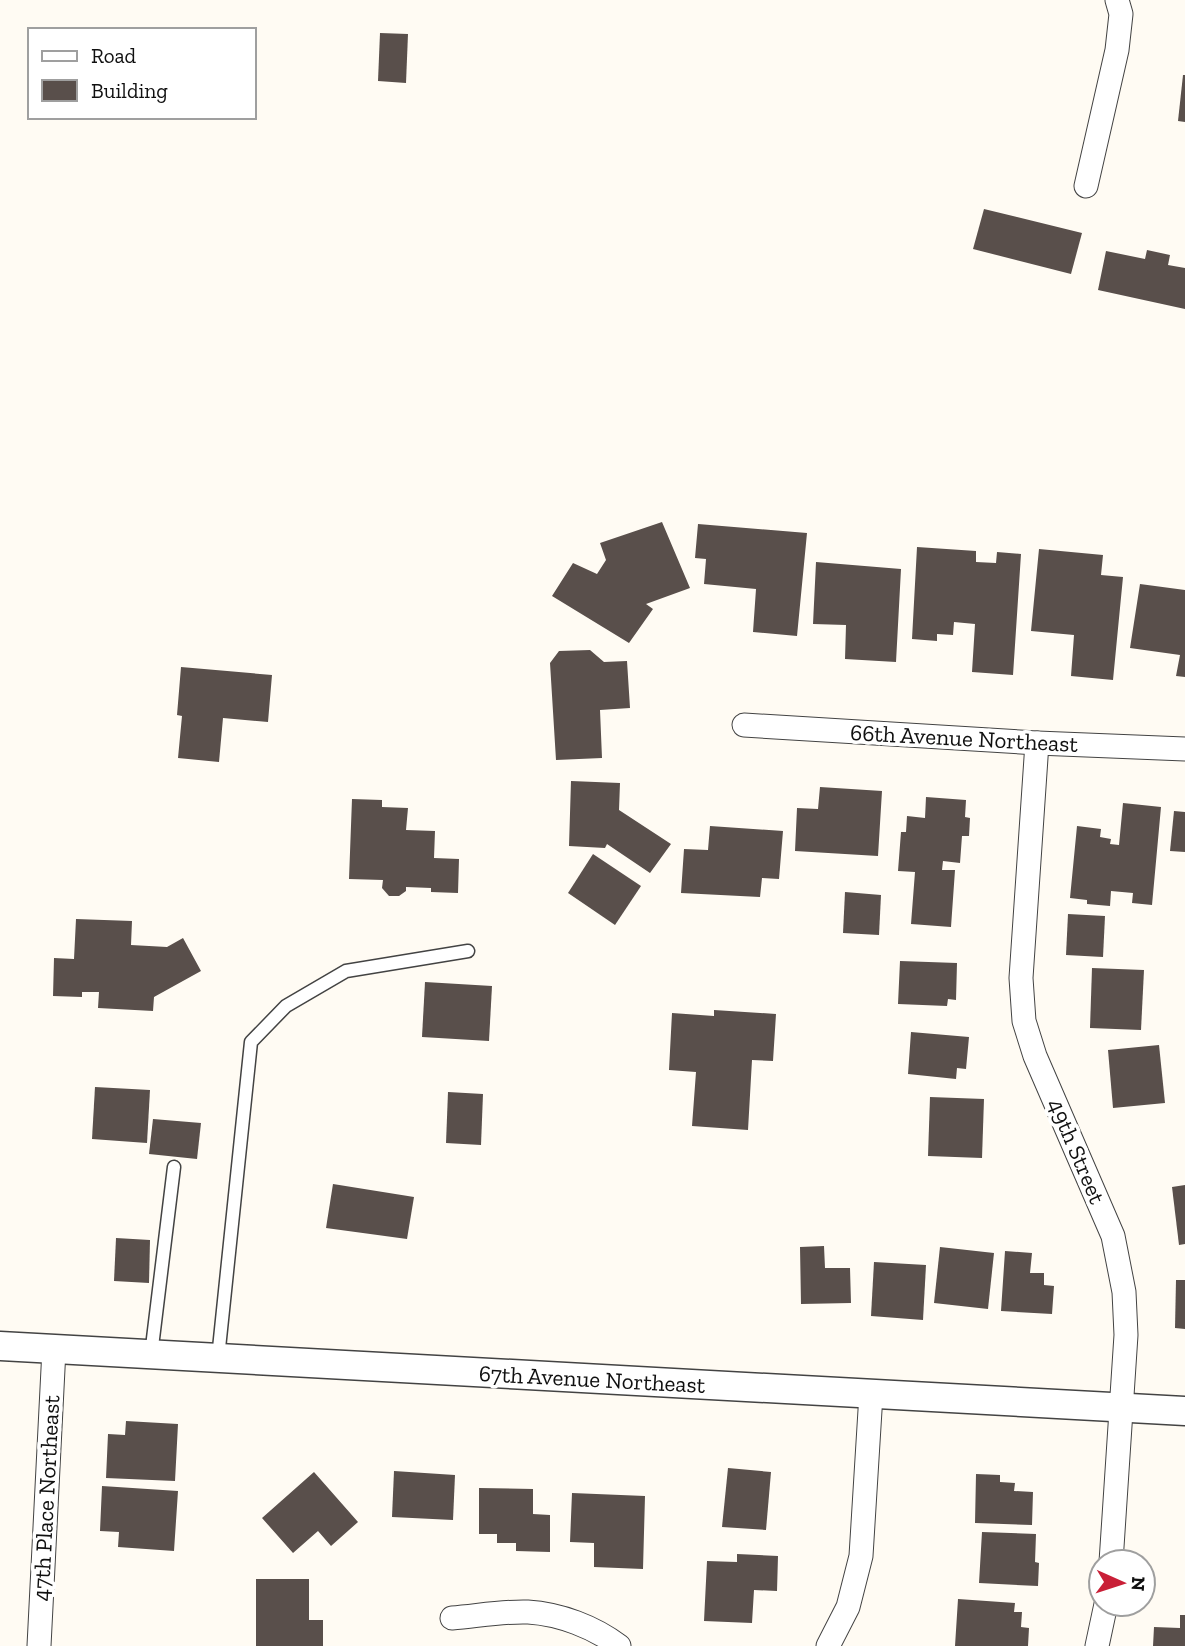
<svg xmlns="http://www.w3.org/2000/svg" width="1185" height="1646" font-family="'Zilla Slab',serif">
<style>
.building{fill:#594f4b}
.lines{fill:none;stroke-linecap:round;stroke-linejoin:round}
.service-casing{stroke:#434343;stroke-width:15}
.minor-casing{stroke:#434343;stroke-width:25}
.tertiary-casing{stroke:#434343;stroke-width:31}
.service{stroke:#fff;stroke-width:12}
.minor{stroke:#fff;stroke-width:23}
.tertiary{stroke:#fff;stroke-width:28}
.labels{text-anchor:middle;dominant-baseline:central;stroke-width:7;stroke-linejoin:round;paint-order:stroke}
.street-label{font-size:23px;fill:#101010;stroke:#fff}
</style>
<rect width="100%" height="100%" fill="#fffbf3"/>
<g class="building">
<polygon points="380,33 408,34 406,83 378,81"/>
<polygon points="1183,75 1185,75 1185,122 1178,121"/>
<polygon points="984,209 1082,233 1071,274 973,249"/>
<polygon points="1147,250 1170,255 1168,265 1185,268 1185,309 1098,290 1106,251 1145,259"/>
<polygon points="662,522 690,588 646,604 653,609 629,643 552,596 573,563 597,574 606,560 600,543"/>
<polygon points="698,524 807,533 797,636 753,632 756,589 704,584 706,559 695,558"/>
<polygon points="917,547 976,551 976,562 996,563 997,552 1021,554 1013,675 972,672 975,624 954,622 953,635 937,634 937,641 912,639"/>
<polygon points="1039,549 1103,555 1101,575 1123,577 1113,680 1071,676 1074,635 1031,631"/>
<polygon points="816,562 901,569 896,662 845,659 846,625 813,624"/>
<polygon points="1140,584 1185,590 1185,677 1176,676 1180,655 1130,648"/>
<polygon points="590,650 604,662 627,661 630,708 600,710 602,758 556,760 550,663 559,651"/>
<polygon points="181,667 272,675 268,722 223,718 219,762 178,758 182,716 177,715"/>
<polygon points="571,781 620,783 619,810 671,844 650,873 607,844 605,848 569,846"/>
<polygon points="820,787 882,791 878,856 795,851 797,808 818,809"/>
<polygon points="926,797 966,800 965,817 970,818 969,836 962,836 960,863 943,861 942,870 955,870 951,927 911,924 915,872 898,871 901,832 906,832 907,816 925,818"/>
<polygon points="352,799 382,800 382,807 408,808 406,830 435,831 434,858 459,859 458,893 431,892 431,888 406,887 406,891 399,896 389,896 382,888 383,880 349,879"/>
<polygon points="1123,803 1161,807 1152,905 1132,903 1133,893 1111,891 1110,906 1087,904 1087,900 1070,898 1077,826 1101,829 1100,837 1111,839 1110,844 1119,845"/>
<polygon points="1174,811 1185,812 1185,852 1170,851"/>
<polygon points="710,826 783,831 779,879 762,878 760,897 681,893 684,849 708,850"/>
<polygon points="593,854 641,886 615,925 568,893"/>
<polygon points="845,892 881,895 879,935 843,933"/>
<polygon points="1068,914 1105,916 1103,957 1066,955"/>
<polygon points="76,919 132,921 131,945 167,947 183,938 201,971 154,997 153,1011 98,1008 99,992 82,992 82,997 53,996 54,958 74,959"/>
<polygon points="900,961 957,963 956,1000 948,999 947,1006 898,1004"/>
<polygon points="1092,968 1144,970 1141,1030 1090,1028"/>
<polygon points="425,982 492,986 489,1041 422,1037"/>
<polygon points="714,1010 776,1014 773,1061 752,1060 748,1130 692,1126 696,1072 669,1070 672,1013 714,1016"/>
<polygon points="911,1032 969,1037 966,1069 957,1068 956,1079 908,1074"/>
<polygon points="1159,1045 1165,1103 1113,1108 1108,1050"/>
<polygon points="95,1087 150,1090 147,1143 92,1139"/>
<polygon points="448,1092 483,1094 481,1145 446,1143"/>
<polygon points="930,1097 984,1099 982,1158 928,1156"/>
<polygon points="153,1119 201,1123 197,1159 149,1154"/>
<polygon points="333,1184 414,1197 407,1239 326,1228"/>
<polygon points="1185,1185 1185,1244 1179,1245 1172,1187"/>
<polygon points="116,1238 150,1240 149,1283 114,1281"/>
<polygon points="824,1246 825,1268 850,1268 851,1303 801,1304 800,1247"/>
<polygon points="940,1247 994,1253 988,1309 934,1303"/>
<polygon points="1005,1251 1032,1253 1030,1273 1044,1273 1044,1285 1054,1286 1052,1314 1001,1311"/>
<polygon points="874,1262 926,1265 923,1320 871,1316"/>
<polygon points="1176,1280 1185,1280 1185,1329 1175,1328"/>
<polygon points="126,1421 178,1424 175,1481 106,1478 108,1434 125,1435"/>
<polygon points="728,1468 771,1472 766,1530 722,1527"/>
<polygon points="394,1471 455,1475 453,1520 392,1517"/>
<polygon points="314,1472 358,1522 331,1546 318,1531 293,1553 262,1518"/>
<polygon points="976,1474 1000,1475 1000,1482 1015,1483 1014,1491 1033,1492 1032,1525 975,1523"/>
<polygon points="102,1486 178,1491 174,1551 118,1547 119,1532 100,1531"/>
<polygon points="479,1488 533,1489 533,1514 550,1515 550,1552 516,1551 516,1543 497,1543 497,1534 479,1534"/>
<polygon points="572,1493 645,1496 643,1569 594,1567 594,1543 570,1542"/>
<polygon points="982,1532 1036,1534 1035,1562 1039,1563 1038,1586 979,1583"/>
<polygon points="737,1554 778,1556 777,1591 754,1590 752,1623 704,1621 707,1561 737,1562"/>
<polygon points="256,1579 309,1579 309,1620 323,1620 323,1646 256,1646"/>
<polygon points="958,1599 1015,1603 1014,1612 1022,1612 1021,1627 1029,1628 1028,1646 955,1646"/>
<polygon points="1180,1615 1185,1615 1185,1646 1153,1646 1154,1627 1180,1628"/>
</g>
<g class="lines">
<g class="service-casing">
<g id="service">
<polyline points="151,1355 174,1167"/>
<polyline points="218,1358 251,1042 286,1006 346,971 468,951"/>
</g>
</g>
<g class="minor-casing">
<g id="minor">
<polyline points="1086,186 1117,50 1121,14 1117,0"/>
<polyline points="744,725 1037,743 1185,749"/>
<polyline points="1037,743 1021,978 1024,1021 1035,1056 1113,1236 1124,1292 1126,1335 1111,1562"/>
<path d="M452,1618C477,1616 504,1611 528,1612C560,1614 594,1627 619,1646"/>
<polyline points="39,1646 54,1349"/>
<polyline points="828,1646 848,1607 861,1556 871,1394"/>
<polyline points="1097,1646 1106,1604"/>
</g>
</g>
<g class="tertiary-casing">
<polyline id="tertiary" points="0,1346 1185,1411"/>
</g>
<use href="#service" class="service"/>
<use href="#minor" class="minor"/>
<use href="#tertiary" class="tertiary"/>
</g>
<g class="labels">
<g class="street-label">
<text transform="translate(964 738) rotate(3)">66th Avenue Northeast</text>
<text transform="translate(1077 1151) rotate(67)">49th Street</text>
<text transform="translate(592 1379) rotate(3)">67th Avenue Northeast</text>
<text transform="translate(46 1498) rotate(-87)">47th Place Northeast</text>
</g>
</g>
<rect x="28" y="28" width="228" height="91" fill="#ffffff" stroke="#9f9f9f" stroke-width="2"/>
<rect x="42" y="51" width="35" height="10" fill="#ffffff" stroke="#9f9f9f" stroke-width="2"/>
<text x="91" y="63" font-size="21" fill="#101010">Road</text>
<rect x="42" y="80" width="35" height="21" fill="#594f4b" stroke="#9f9f9f" stroke-width="2"/>
<text x="91" y="98" font-size="21" fill="#101010">Building</text>
<g transform="translate(1122 1583) rotate(93)"><circle r="33" fill="#ffffff" stroke="#9f9f9f" stroke-width="2"/>
<path d="M0-5L12 26L0 18L-12 26Z" fill="#c91f37"/>
<text y="-10" font-size="19" font-weight="bold" text-anchor="middle" fill="#101010">N</text>
</g>
</svg>
